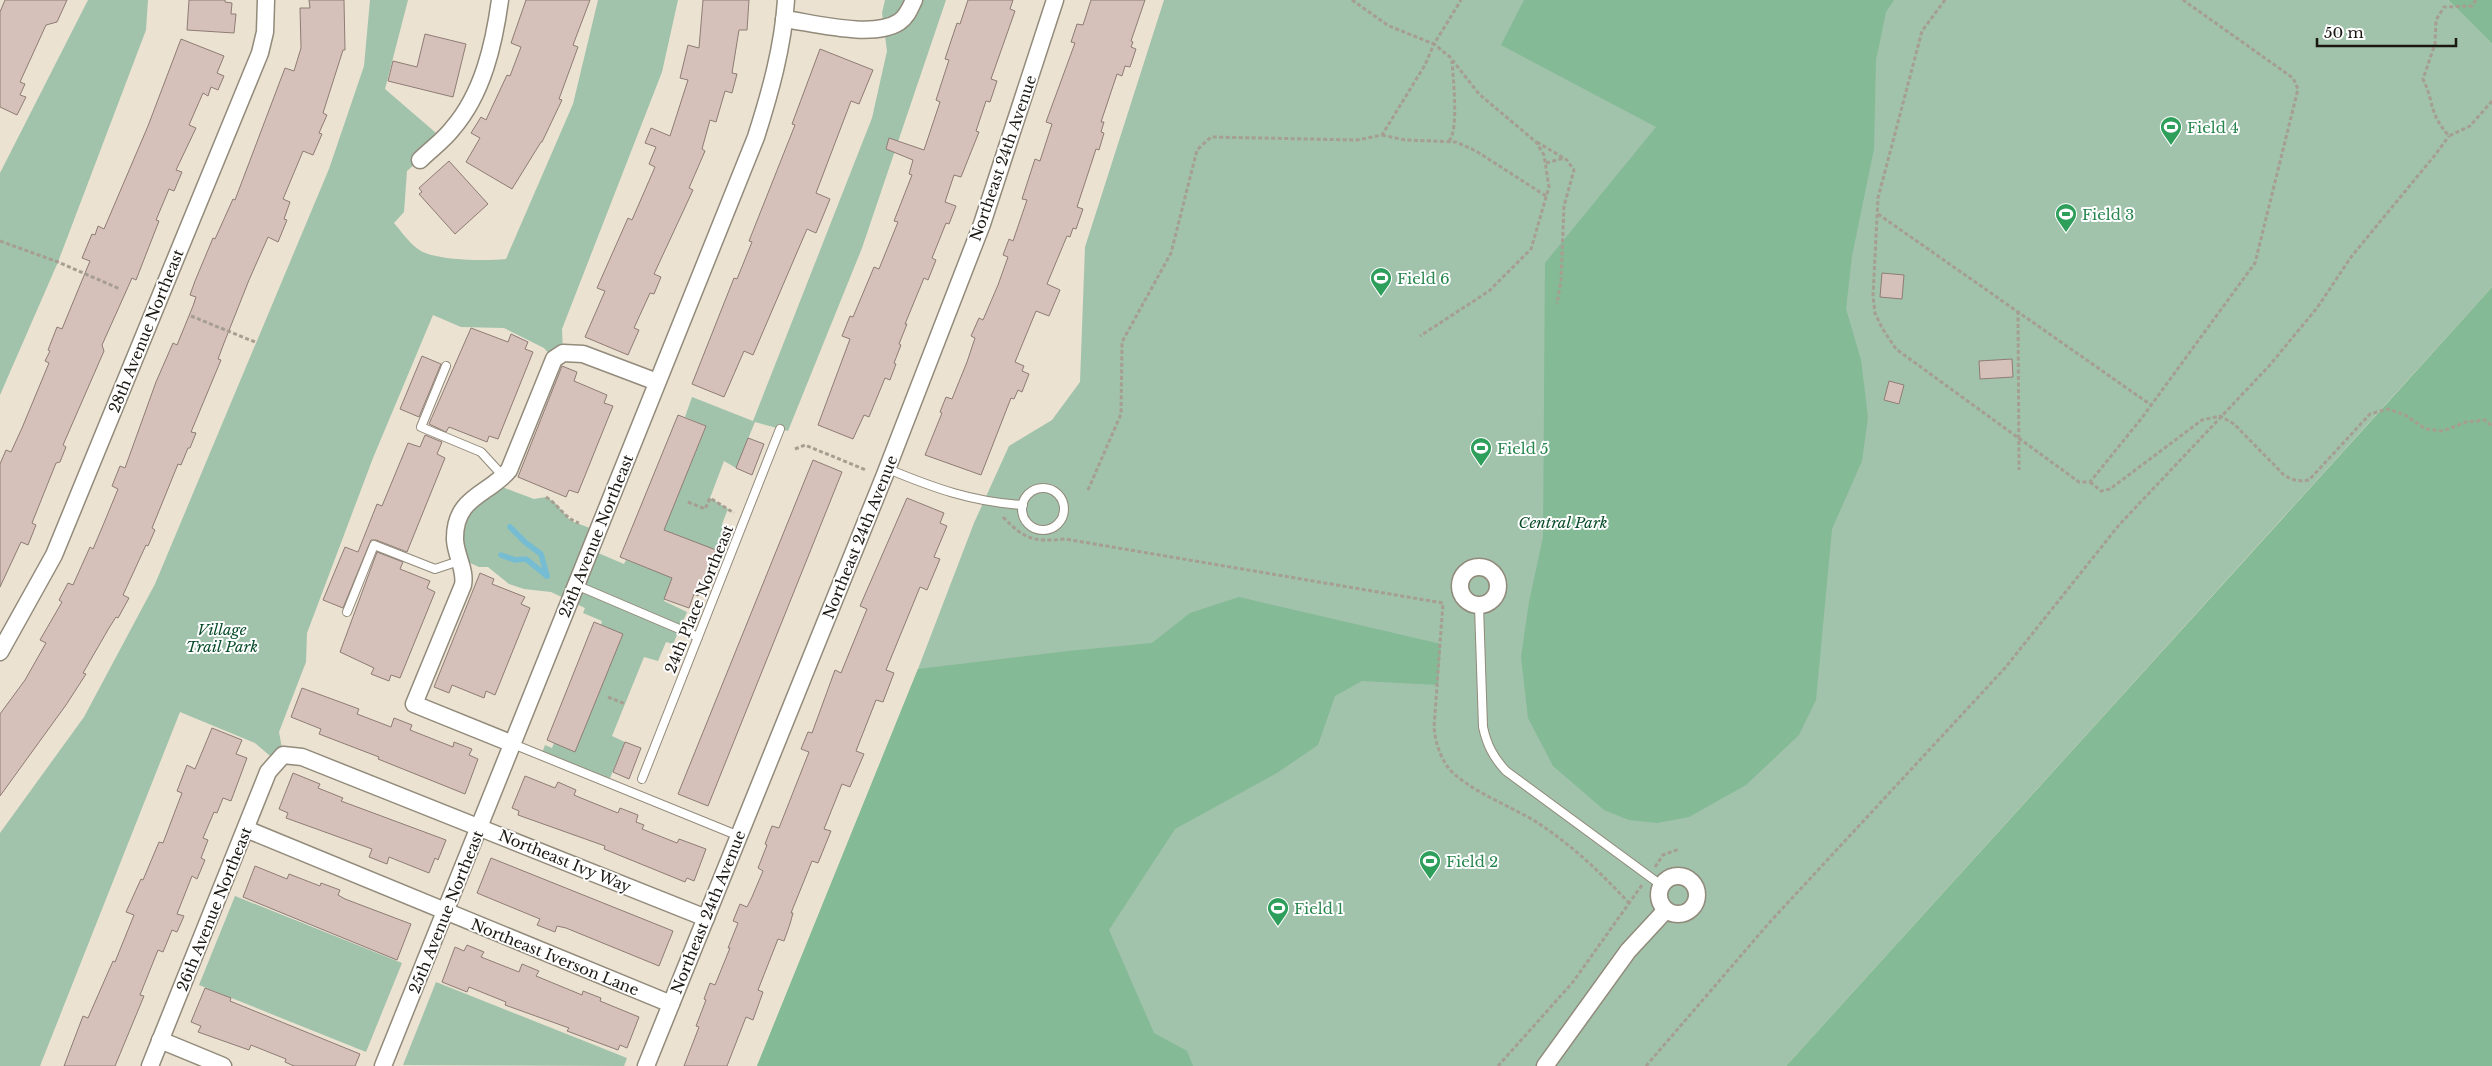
<svg xmlns="http://www.w3.org/2000/svg" width="2492" height="1066" font-family="'Libre Baskerville',serif">
<style>
.green{fill:#a1c2ab}
.forest{fill:#84ba95}
.lines{fill:none;stroke-linecap:round;stroke-linejoin:round}
.stream{stroke:#76bdd4;stroke-width:5.5}
.building{fill:#d5c1b9;stroke:#8e7c75}
.lane-casing{stroke:#928a7a;stroke-width:10}
.street-casing{stroke:#928a7a;stroke-width:19}
.path{stroke:#a59e91;stroke-width:3;stroke-dasharray:4 2.5;stroke-linecap:butt}
.lane{stroke:#fff;stroke-width:8}
.street{stroke:#fff;stroke-width:16}
.labels{text-anchor:middle;dominant-baseline:central;stroke-width:4;stroke-linejoin:round;paint-order:stroke}
.leisure-label{font-size:15px;fill:#27864d;stroke:#fff;text-anchor:start}
.street-label{font-size:15px;fill:#1b1812;stroke:#fff}
.park-label{font-size:15px;font-style:italic;fill:#094c29;stroke:#fff}
</style>
<rect width="100%" height="100%" fill="#ebe2d1"/>
<g class="green">
<polygon points="88,0 148,0 146,30 58,262 0,395 0,173"/>
<path d="M370,0H408L385,89L443,139L407,171L404,212L394,223C401,231 409,243 418,249C433,261 486,261 506,259L573,104L598,0H678L662,72L562,329L563,353L554,359L544,348L504,328L461,327L433,315L373,458L307,633L306,662L279,732L283,754L276,761L255,743L180,712L40,1066H0V833L84,717L155,584L329,169L364,66Z"/>
<polygon points="885,0 946,0 862,248 788,431 755,422 736,468 724,461 710,498 728,509 722,524 730,528 719,554 688,540 664,601 687,612 673,644 666,642 658,661 644,657 612,736 625,742 608,783 541,756 545,745 552,748 554,743 575,752 622,634 601,625 602,621 583,613 585,608 551,592 524,589 509,584 488,567 479,567 457,557 463,511 491,483 534,499 546,497 554,502 571,521 598,531 591,550 624,564 626,560 648,568 706,426 685,417 692,397 753,421 872,118 887,51 882,13"/>
<polygon points="1164,0 2448,0 2492,44 2492,287 1786,1066 757,1066 918,669 974,523 1009,446 1052,420 1080,382 1085,247"/>
<polygon points="235,896 402,963 366,1052 199,985"/>
<polygon points="436,982 627,1058 624,1066 403,1065"/>
</g>
<g class="forest">
<polygon points="1524,0 1894,0 1886,12 1876,60 1874,149 1852,256 1846,309 1861,360 1868,417 1862,461 1832,529 1816,700 1799,735 1746,785 1689,817 1657,823 1629,820 1604,810 1553,766 1528,718 1521,657 1529,602 1543,537 1545,263 1656,127 1501,45"/>
<polygon points="2448,0 2492,0 2492,44"/>
<polygon points="2492,287 2492,1066 1786,1066 2399,390"/>
<polygon points="1239,597 1441,644 1438,685 1362,681 1335,696 1318,745 1277,773 1175,829 1109,930 1154,1033 1187,1051 1193,1066 757,1066 918,669 1068,651 1152,643 1190,613"/>
</g>
<g class="lines">
<g class="stream">
<polyline points="510,527 526,543 541,554 547,576"/>
<polyline points="501,555 515,560 526,559 547,576"/>
</g>
</g>
<g class="building">
<polygon points="5,0 67,0 57,22 46,25 20,82 25,84 20,95 26,97 17,115 0,107 0,12"/>
<polygon points="189,0 225,0 225,2 232,3 231,14 236,14 234,33 187,30"/>
<polygon points="309,0 344,0 345,50 343,50 323,113 327,115 319,133 322,134 313,155 303,151 283,199 290,202 284,219 287,220 278,242 268,237 249,280 224,343 218,359 221,360 191,432 196,433 190,448 188,448 181,465 178,464 152,528 155,530 148,546 146,545 123,595 129,598 118,618 116,617 109,628 83,673 86,674 66,705 0,796 0,714 25,680 46,643 40,640 62,602 59,600 68,583 73,585 90,547 93,549 104,523 118,489 112,486 120,466 125,468 156,382 173,343 177,345 193,306 196,297 190,295 195,281 213,238 215,239 233,199 235,200 285,68 294,71 301,48 300,8 310,8"/>
<polygon points="526,0 590,0 573,45 578,47 559,99 562,100 542,142 541,142 512,189 466,162 480,138 471,133 481,117 486,120 507,75 510,76 521,47 511,43"/>
<polygon points="703,0 749,0 747,30 739,30 732,73 737,74 732,93 725,91 716,122 710,120 702,149 705,151 689,188 693,190 654,274 661,277 654,294 650,293 634,328 639,330 628,355 585,337 605,291 597,288 628,218 632,220 655,167 649,164 656,147 645,143 651,128 670,136 688,80 680,78 688,45 699,48"/>
<polygon points="968,0 1013,0 1010,9 1015,11 991,79 997,81 990,102 986,101 976,131 979,132 961,177 954,175 945,202 956,206 949,224 946,223 932,258 936,260 928,280 924,278 905,324 907,324 899,344 901,345 894,363 896,364 890,380 885,378 869,417 864,415 853,439 818,425 850,339 842,336 850,316 853,317 874,267 879,269 898,222 894,221 912,175 909,174 913,160 886,149 889,138 924,150 940,102 936,100 949,60 945,59 957,23 960,24"/>
<polygon points="1091,0 1145,0 1131,41 1133,42 1131,47 1136,49 1130,67 1125,66 1122,76 1117,74 1101,122 1104,122 1101,132 1104,133 1099,150 1096,149 1077,207 1083,209 1076,229 1073,228 1070,237 1067,236 1047,284 1060,290 1049,316 1036,311 1015,362 1024,366 1022,371 1029,374 1022,392 1018,390 1014,399 1011,398 981,475 925,455 942,413 940,412 946,397 952,399 967,362 975,338 971,336 979,318 983,320 998,285 1008,257 1003,255 1009,239 1013,241 1027,200 1022,199 1035,159 1040,161 1052,124 1046,122 1075,43 1071,42 1077,24 1083,25"/>
<polygon points="425,34 466,44 453,97 388,81 393,61 417,67"/>
<polygon points="181,39 224,56 217,73 224,76 218,90 211,87 208,96 203,93 189,125 196,128 176,170 182,172 174,191 169,189 156,220 159,221 136,280 132,278 102,345 104,351 63,445 66,447 60,462 56,463 32,523 36,525 28,545 21,542 0,587 0,464 6,450 11,452 22,428 49,363 45,361 50,351 48,350 57,327 62,329 90,261 82,258 92,234 95,235 98,226 104,229 148,126"/>
<polygon points="820,49 873,70 859,104 851,101 816,193 830,199 816,233 807,229 753,355 744,351 724,397 692,384 734,278 737,279 752,242 749,241 795,125 792,124"/>
<polygon points="449,161 488,204 455,234 419,194 422,192 419,188"/>
<polygon points="1882,273 1904,275 1902,299 1880,297"/>
<polygon points="471,328 508,342 511,334 528,342 525,349 533,352 498,439 489,436 487,442 449,427 446,432 429,424"/>
<polygon points="422,356 441,364 419,417 400,409"/>
<polygon points="2012,359 2013,377 1980,379 1979,361"/>
<polygon points="562,366 577,372 574,381 607,395 604,403 613,406 578,493 569,490 566,497 518,477"/>
<polygon points="1889,381 1904,385 1899,404 1884,400"/>
<polygon points="678,415 706,426 664,530 716,550 698,596 694,594 689,608 664,599 672,578 620,557"/>
<polygon points="425,435 442,442 437,454 445,458 407,552 376,540 371,540 343,608 323,600 345,547 358,552 377,504 382,506 408,443 420,447"/>
<polygon points="748,438 764,444 752,475 736,468"/>
<polygon points="813,460 842,472 708,806 678,794"/>
<polygon points="907,498 944,513 940,523 947,526 934,557 940,559 927,590 920,587 886,670 894,673 883,702 876,700 856,751 864,754 850,787 842,784 824,829 831,831 818,863 812,861 791,913 793,913 790,924 784,941 778,939 758,990 763,992 753,1020 746,1017 727,1066 684,1066 699,1027 696,1026 706,1000 704,999 710,983 715,985 730,948 728,948 738,923 733,921 740,904 747,907 752,897 763,871 758,868 767,845 765,844 772,826 779,828 809,752 801,749 808,732 812,733 835,670 841,673 867,609 860,606"/>
<polygon points="377,552 403,562 400,569 430,581 427,588 435,592 400,678 391,675 389,681 371,674 374,668 340,652"/>
<polygon points="480,573 494,579 492,584 525,597 521,604 530,608 495,695 486,691 484,698 452,685 449,693 434,687"/>
<polygon points="594,622 623,634 575,752 547,740"/>
<polygon points="302,688 359,709 357,714 391,727 394,718 412,725 410,730 453,747 454,742 472,749 469,755 478,759 465,794 378,759 379,757 319,734 321,729 291,717"/>
<polygon points="212,728 242,740 236,754 247,758 231,801 223,798 217,813 214,812 203,838 208,840 201,858 205,860 197,879 192,876 177,914 184,916 177,932 172,930 163,952 158,950 140,995 144,996 115,1066 64,1066 83,1016 88,1018 113,961 115,962 134,915 126,912 141,879 143,880 159,842 163,843 182,793 177,791 187,765 195,769"/>
<polygon points="625,742 641,748 629,779 613,772"/>
<polygon points="293,773 320,784 318,788 343,798 341,801 446,840 438,860 435,858 429,873 389,857 387,864 369,857 372,849 286,818 288,813 279,809"/>
<polygon points="525,776 555,788 558,782 576,790 574,795 581,798 618,813 620,808 638,815 636,822 644,825 642,829 677,843 679,839 706,849 694,881 687,878 685,882 604,849 605,846 518,815 519,811 512,808"/>
<polygon points="491,858 673,931 659,966 566,928 557,926 555,932 537,925 540,919 477,893"/>
<polygon points="255,866 287,879 289,874 320,886 321,883 340,890 338,895 345,899 411,924 397,960 243,897"/>
<polygon points="467,945 484,952 481,957 519,972 522,964 539,971 536,976 582,995 583,991 601,998 600,1001 639,1017 627,1048 620,1045 618,1050 567,1031 569,1028 505,1005 506,1002 469,987 467,992 442,982 455,947 464,951"/>
<polygon points="205,988 231,998 230,1001 360,1054 355,1066 294,1066 285,1062 286,1059 251,1045 249,1050 198,1032 201,1026 191,1022"/>
</g>
<g class="lines">
<g class="lane-casing">
<g id="lane">
<polyline points="446,366 421,427 481,452 503,476"/>
<path d="M888,469C934,488 972,502 1023,505"/>
<circle cx="1043" cy="509" r="21"/>
<polyline points="576,585 698,637"/>
<path d="M1479,606L1483,727C1487,745 1493,757 1506,771L1661,885"/>
<polyline points="347,612 374,545 435,569 459,561"/>
<polyline points="513,744 739,836"/>
<polyline points="642,779 780,429"/>
</g>
</g>
<g class="street-casing">
<g id="street">
<path d="M784,19C814,23 873,39 899,22C907,17 910,8 914,0"/>
<path d="M420,160C431,149 444,140 453,128C483,93 494,44 500,0"/>
<circle cx="1479" cy="586" r="19"/>
<polyline points="0,652 54,555 260,53 265,32 266,0"/>
<path d="M513,744L414,704L463,585C466,570 456,556 455,540C454,496 489,495 509,470L554,359L563,353L583,354L657,382"/>
<polyline points="246,829 671,1004"/>
<circle cx="1678" cy="895" r="19"/>
<polyline points="160,1040 223,1066"/>
<polyline points="150,1066 268,772 283,755 302,757 706,918"/>
<path d="M383,1066L756,137C770,93 783,47 786,0"/>
<polyline points="646,1066 884,477 982,224 1055,0"/>
<polyline points="1545,1066 1628,951 1665,911"/>
</g>
</g>
<g class="path">
<polyline points="1352,0 1389,26 1434,44 1461,0"/>
<polyline points="1945,0 1922,31 1878,198 1873,296 1875,313 1882,328 1896,349 2079,482 2090,482 2141,419 2255,263 2298,89 2293,78 2183,0"/>
<path d="M2476,0L2472,6L2444,7L2436,20L2435,44L2423,79C2435,104 2428,112 2449,136L2470,126L2492,101"/>
<polyline points="1382,135 1405,140 1456,142 1476,151 1546,196"/>
<path d="M1449,141C1459,130 1453,77 1452,61"/>
<polyline points="1537,142 1567,160 1574,170 1564,206 1561,280 1557,304"/>
<polyline points="1546,163 1564,158"/>
<polyline points="1878,214 2151,405"/>
<polyline points="0,241 58,262 120,289"/>
<polyline points="2018,311 2019,470"/>
<polyline points="191,316 255,342"/>
<polyline points="795,449 805,445 866,470"/>
<path d="M2090,482L2101,491L2110,489L2202,420L2220,416L2234,424L2284,475C2292,480 2299,482 2309,480L2370,414L2388,409L2405,415L2426,429L2443,431L2466,422L2485,420L2492,426"/>
<polyline points="1088,490 1121,414 1122,342 1171,253 1197,150 1211,137 1357,140 1382,135 1425,65 1434,44 1450,57 1479,94 1536,142 1544,155 1549,187 1531,249 1489,291 1420,336"/>
<path d="M546,497C559,505 565,519 579,523"/>
<polyline points="688,502 705,509 710,498 734,513"/>
<path d="M1003,517C1025,540 1034,542 1065,539L1443,603L1434,727C1435,740 1439,754 1447,766C1464,789 1513,807 1538,823C1573,846 1601,873 1629,903"/>
<polyline points="608,697 625,704"/>
<polyline points="1655,867 1663,855 1679,849"/>
<polyline points="1498,1066 1573,982 1642,885"/>
<polyline points="1646,1066 1769,923 2005,668 2119,525 2269,366 2317,308 2351,257 2435,155 2449,136"/>
</g>
<use href="#lane" class="lane"/>
<use href="#street" class="street"/>
</g>
<defs>
<g id="stadium-pin" transform="scale(1.125)"><path d="M0 17L-7.5 6A9.5 9.5 0 1 1 7.5 6Z" fill="#2e9e5b" stroke="#fff"/><path d="M0-5a6.5 5 0 1 0 0 10a6.5 5 0 1 0 0-10ZM-3.5-1.8h7v3.6h-7Z" fill="#fff"/></g>
</defs>
<g fill-rule="evenodd">
<use href="#stadium-pin" x="2171" y="127"/>
<use href="#stadium-pin" x="2066" y="214"/>
<use href="#stadium-pin" x="1381" y="278"/>
<use href="#stadium-pin" x="1481" y="448"/>
<use href="#stadium-pin" x="1430" y="861"/>
<use href="#stadium-pin" x="1278" y="908"/>
</g>
<g class="labels">
<g class="leisure-label">
<text x="2187" y="127">Field 4</text>
<text x="2082" y="214">Field 3</text>
<text x="1397" y="278">Field 6</text>
<text x="1497" y="448">Field 5</text>
<text x="1446" y="861">Field 2</text>
<text x="1294" y="908">Field 1</text>
</g>
<g class="street-label">
<text transform="translate(1003 158) rotate(-71)">Northeast 24th Avenue</text>
<text transform="translate(146 331) rotate(-68)">28th Avenue Northeast</text>
<text transform="translate(596 536) rotate(-68)">25th Avenue Northeast</text>
<text transform="translate(860 537) rotate(-68)">Northeast 24th Avenue</text>
<text transform="translate(699 599) rotate(-68)">24th Place Northeast</text>
<text transform="translate(565 861) rotate(22)">Northeast Ivy Way</text>
<text transform="translate(214 909) rotate(-68)">26th Avenue Northeast</text>
<text transform="translate(446 912) rotate(-68)">25th Avenue Northeast</text>
<text transform="translate(708 912) rotate(-68)">Northeast 24th Avenue</text>
<text transform="translate(555 957) rotate(22)">Northeast Iverson Lane</text>
</g>
<g class="park-label">
<text x="1563" y="522">Central Park</text>
<text x="222" y="629">Village<tspan x="222" dy="17">Trail Park</tspan></text>
</g>
</g>
<path d="M2317 38v8h139v-8" fill="none" stroke="#1b1812" stroke-width="2.5"/>
<text x="2324" y="38" font-size="15" fill="#1b1812" stroke="#ffffff" stroke-width="4" paint-order="stroke">50 m</text>
</svg>
